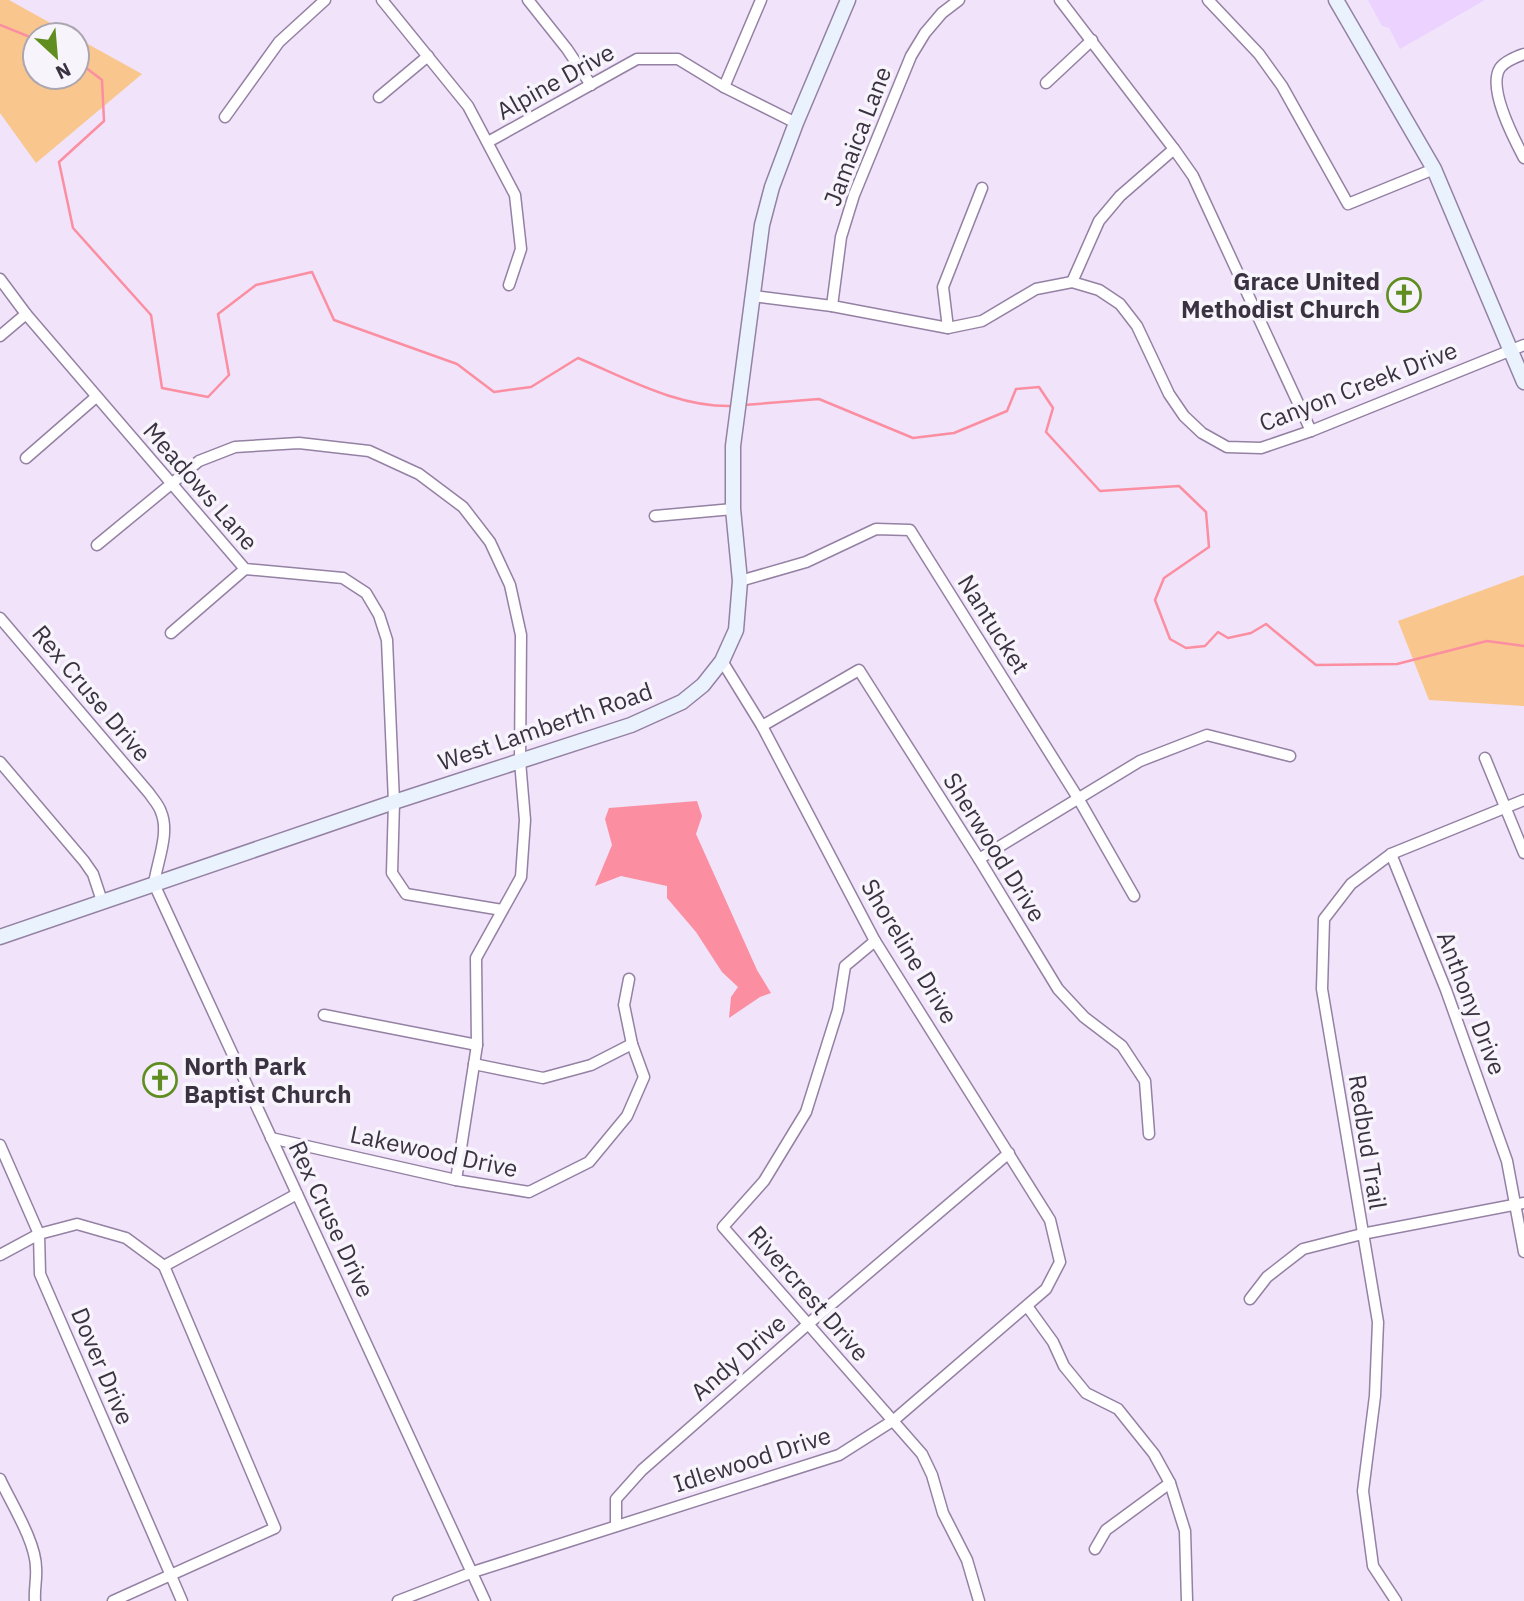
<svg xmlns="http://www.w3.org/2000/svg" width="1524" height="1601" font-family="'IBM Plex Sans',sans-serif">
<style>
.built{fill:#ecd3ff}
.green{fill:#f9c78d}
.water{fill:#fb8ea0}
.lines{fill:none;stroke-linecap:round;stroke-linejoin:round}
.stream{stroke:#fb8ea0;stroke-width:2.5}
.street-casing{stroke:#9481a3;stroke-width:13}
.secondary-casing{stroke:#9481a3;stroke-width:17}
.street{stroke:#fff;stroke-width:10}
.secondary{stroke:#eaf3fd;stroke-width:14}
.labels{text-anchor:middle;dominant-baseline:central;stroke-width:7;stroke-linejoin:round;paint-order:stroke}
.street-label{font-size:24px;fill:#3a3241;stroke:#f8f4fc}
.poi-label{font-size:24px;font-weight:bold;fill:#3a3241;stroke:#f8f4fc;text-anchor:end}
</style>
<rect width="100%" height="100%" fill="#f0e3fa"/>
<polygon class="built" points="1368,0 1485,0 1400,49 1389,28 1382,26"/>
<g class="green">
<polygon points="0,0 9,0 72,35 35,35 35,77 77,77 77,38 142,74 36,163 0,113"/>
<polygon points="1524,575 1524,706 1429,700 1398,621"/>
</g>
<polygon class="water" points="697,801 702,816 696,834 757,970 771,993 760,997 729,1018 731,997 738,987 722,972 696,932 667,898 667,886 621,876 595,886 612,845 605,819 609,808"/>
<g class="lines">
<g class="stream">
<polyline points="0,25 35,39"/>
<path d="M77,61L102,80L104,121L59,162L73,228L151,315L162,388L208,397L229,375L218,314L256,285L312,272L334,320L457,364L494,392L531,387L578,358C628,379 679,408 734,406"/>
<polyline points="744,405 819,399 913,438 954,433 1007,411 1016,389 1039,387 1053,408 1046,432 1100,491 1179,486 1206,512 1209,547 1164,578 1155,600 1170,639 1186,648 1205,646 1218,632 1228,638 1251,633 1266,624 1316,665 1397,664 1487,641 1524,646"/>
</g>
<g class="street-casing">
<g id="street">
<polyline points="382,0 468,106 515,195 521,249 509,285"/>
<polyline points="528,0 567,49 591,85"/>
<polyline points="1060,0 1174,149 1193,176 1311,431"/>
<polyline points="1208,0 1259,54 1282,86 1348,204 1434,169"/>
<path d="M1524,54C1516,57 1505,61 1500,68C1487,88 1514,139 1524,158"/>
<polyline points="1046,83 1092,40"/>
<polyline points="724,87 761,0"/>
<polyline points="379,97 428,56"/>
<polyline points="225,117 279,42 325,0"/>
<polyline points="488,142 637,59 678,59 724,87 796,123"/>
<polyline points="0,279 26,314 245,569 343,578 366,593 379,615 387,640 394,802 392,873 406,894 502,910"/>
<polyline points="1072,282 1099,221 1120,196 1174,149"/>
<polyline points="753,296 832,306 948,328 982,321 1036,289 1072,282 1099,290 1120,304 1137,326 1169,394 1184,416 1202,433 1227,447 1261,448 1311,431 1524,345"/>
<polyline points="832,306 841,237 854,195 911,56 925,33 942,13 959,0"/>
<polyline points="948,328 943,287 982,188"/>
<polyline points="0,336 26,314"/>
<polyline points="26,458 96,397"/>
<polyline points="655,516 733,509"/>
<polyline points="97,545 199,461 235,447 299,443 369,451 419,474 463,507 490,542 510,585 521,635 520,761 525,820 521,877 476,958 477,1045 456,1180"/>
<polyline points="740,581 806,562 876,529 910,530 1078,798 1134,896"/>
<path d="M0,618L149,793C153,799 159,805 161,812C170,833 157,862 154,884L485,1601"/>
<polyline points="171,633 245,569"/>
<polyline points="762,726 859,670 979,859 1058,989 1084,1017 1122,1046 1145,1081 1149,1134"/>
<polyline points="1485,758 1524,853"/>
<polyline points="0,762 84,861 93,874 102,901"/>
<polyline points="1391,854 1446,990 1507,1161 1524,1252"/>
<polyline points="979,859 1140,761 1207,735 1290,756"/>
<polyline points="875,941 845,966 838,1010 806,1112 764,1181 723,1227 922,1454 932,1475 943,1513 967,1560 979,1601"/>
<polyline points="324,1015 477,1045"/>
<polyline points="474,1064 543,1078 591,1065 632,1044"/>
<polyline points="271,1138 456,1180 529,1192 589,1162 627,1116 644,1077 632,1044 624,1005 629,979"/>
<polyline points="0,1145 39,1234 40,1274 182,1601"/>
<polyline points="0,1255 39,1234 77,1224 126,1238 164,1266"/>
<polyline points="164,1266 297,1194"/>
<polyline points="1250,1299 1267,1277 1303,1249 1362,1234 1524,1203"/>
<polyline points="1027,1306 1053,1342 1064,1366 1086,1393 1118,1409 1154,1454 1170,1483 1185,1531 1187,1601"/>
<path d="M0,1479C11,1503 36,1542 36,1568C37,1579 34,1589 35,1601"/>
<polyline points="616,1526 616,1499 642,1470 807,1325 1009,1153"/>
<polyline points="1095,1549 1106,1530 1170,1483"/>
<polyline points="113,1601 275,1528 164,1266"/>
<polyline points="398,1601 473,1572 839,1455 894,1420 1046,1289 1060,1262 1050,1220 875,941 762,726 722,661"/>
<polyline points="1396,1601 1373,1566 1363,1491 1375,1396 1378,1322 1322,989 1324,919 1351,884 1391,854 1524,800"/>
</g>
</g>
<g class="secondary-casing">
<g id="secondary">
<polyline points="1336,0 1434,169 1524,382"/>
<polyline points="0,937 394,802 631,725 682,702 703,685 722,661 736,630 740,581 733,509 733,446 762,225 772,187 796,123 848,0"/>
</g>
</g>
<use href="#street" class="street"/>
<use href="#secondary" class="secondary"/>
</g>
<defs>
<g id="church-ring" transform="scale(1.75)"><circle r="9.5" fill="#f8f4fc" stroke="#5f8d20" stroke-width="1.5"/><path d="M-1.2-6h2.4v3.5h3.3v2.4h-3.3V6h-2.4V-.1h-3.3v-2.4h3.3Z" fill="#5f8d20"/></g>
</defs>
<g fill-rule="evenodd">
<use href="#church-ring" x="1404" y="295"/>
<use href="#church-ring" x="160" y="1080"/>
</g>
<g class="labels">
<g class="street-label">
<text transform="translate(555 81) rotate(-29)">Alpine Drive</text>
<text transform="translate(857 136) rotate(-69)">Jamaica Lane</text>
<text transform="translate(1358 386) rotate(-21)">Canyon Creek Drive</text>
<text transform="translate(201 486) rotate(49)">Meadows Lane</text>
<text transform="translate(994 624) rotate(58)">Nantucket</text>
<text transform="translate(92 693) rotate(50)">Rex Cruse Drive</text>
<text transform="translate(545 726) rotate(-19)">West Lamberth Road</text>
<text transform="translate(995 847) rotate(58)">Sherwood Drive</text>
<text transform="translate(910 951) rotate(59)">Shoreline Drive</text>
<text transform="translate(1472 1003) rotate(69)">Anthony Drive</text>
<text transform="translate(1368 1142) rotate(81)">Redbud Trail</text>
<text transform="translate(434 1151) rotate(12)">Lakewood Drive</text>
<text transform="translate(332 1219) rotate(65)">Rex Cruse Drive</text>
<text transform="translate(809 1293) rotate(49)">Rivercrest Drive</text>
<text transform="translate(738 1357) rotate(-41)">Andy Drive</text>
<text transform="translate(103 1366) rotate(67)">Dover Drive</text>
<text transform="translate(752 1459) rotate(-18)">Idlewood Drive</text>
</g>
<g class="poi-label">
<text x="1380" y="281">Grace United<tspan x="1380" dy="28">Methodist Church</tspan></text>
<text x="184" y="1066" text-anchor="start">North Park<tspan x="184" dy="28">Baptist Church</tspan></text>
</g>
</g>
<g transform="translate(56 56) rotate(154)"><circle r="33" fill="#f8f4fc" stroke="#aca6b1" stroke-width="2"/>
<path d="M0-5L12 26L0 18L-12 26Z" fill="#5f8d20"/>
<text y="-10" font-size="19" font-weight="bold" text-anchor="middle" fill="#3a3241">N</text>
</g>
</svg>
